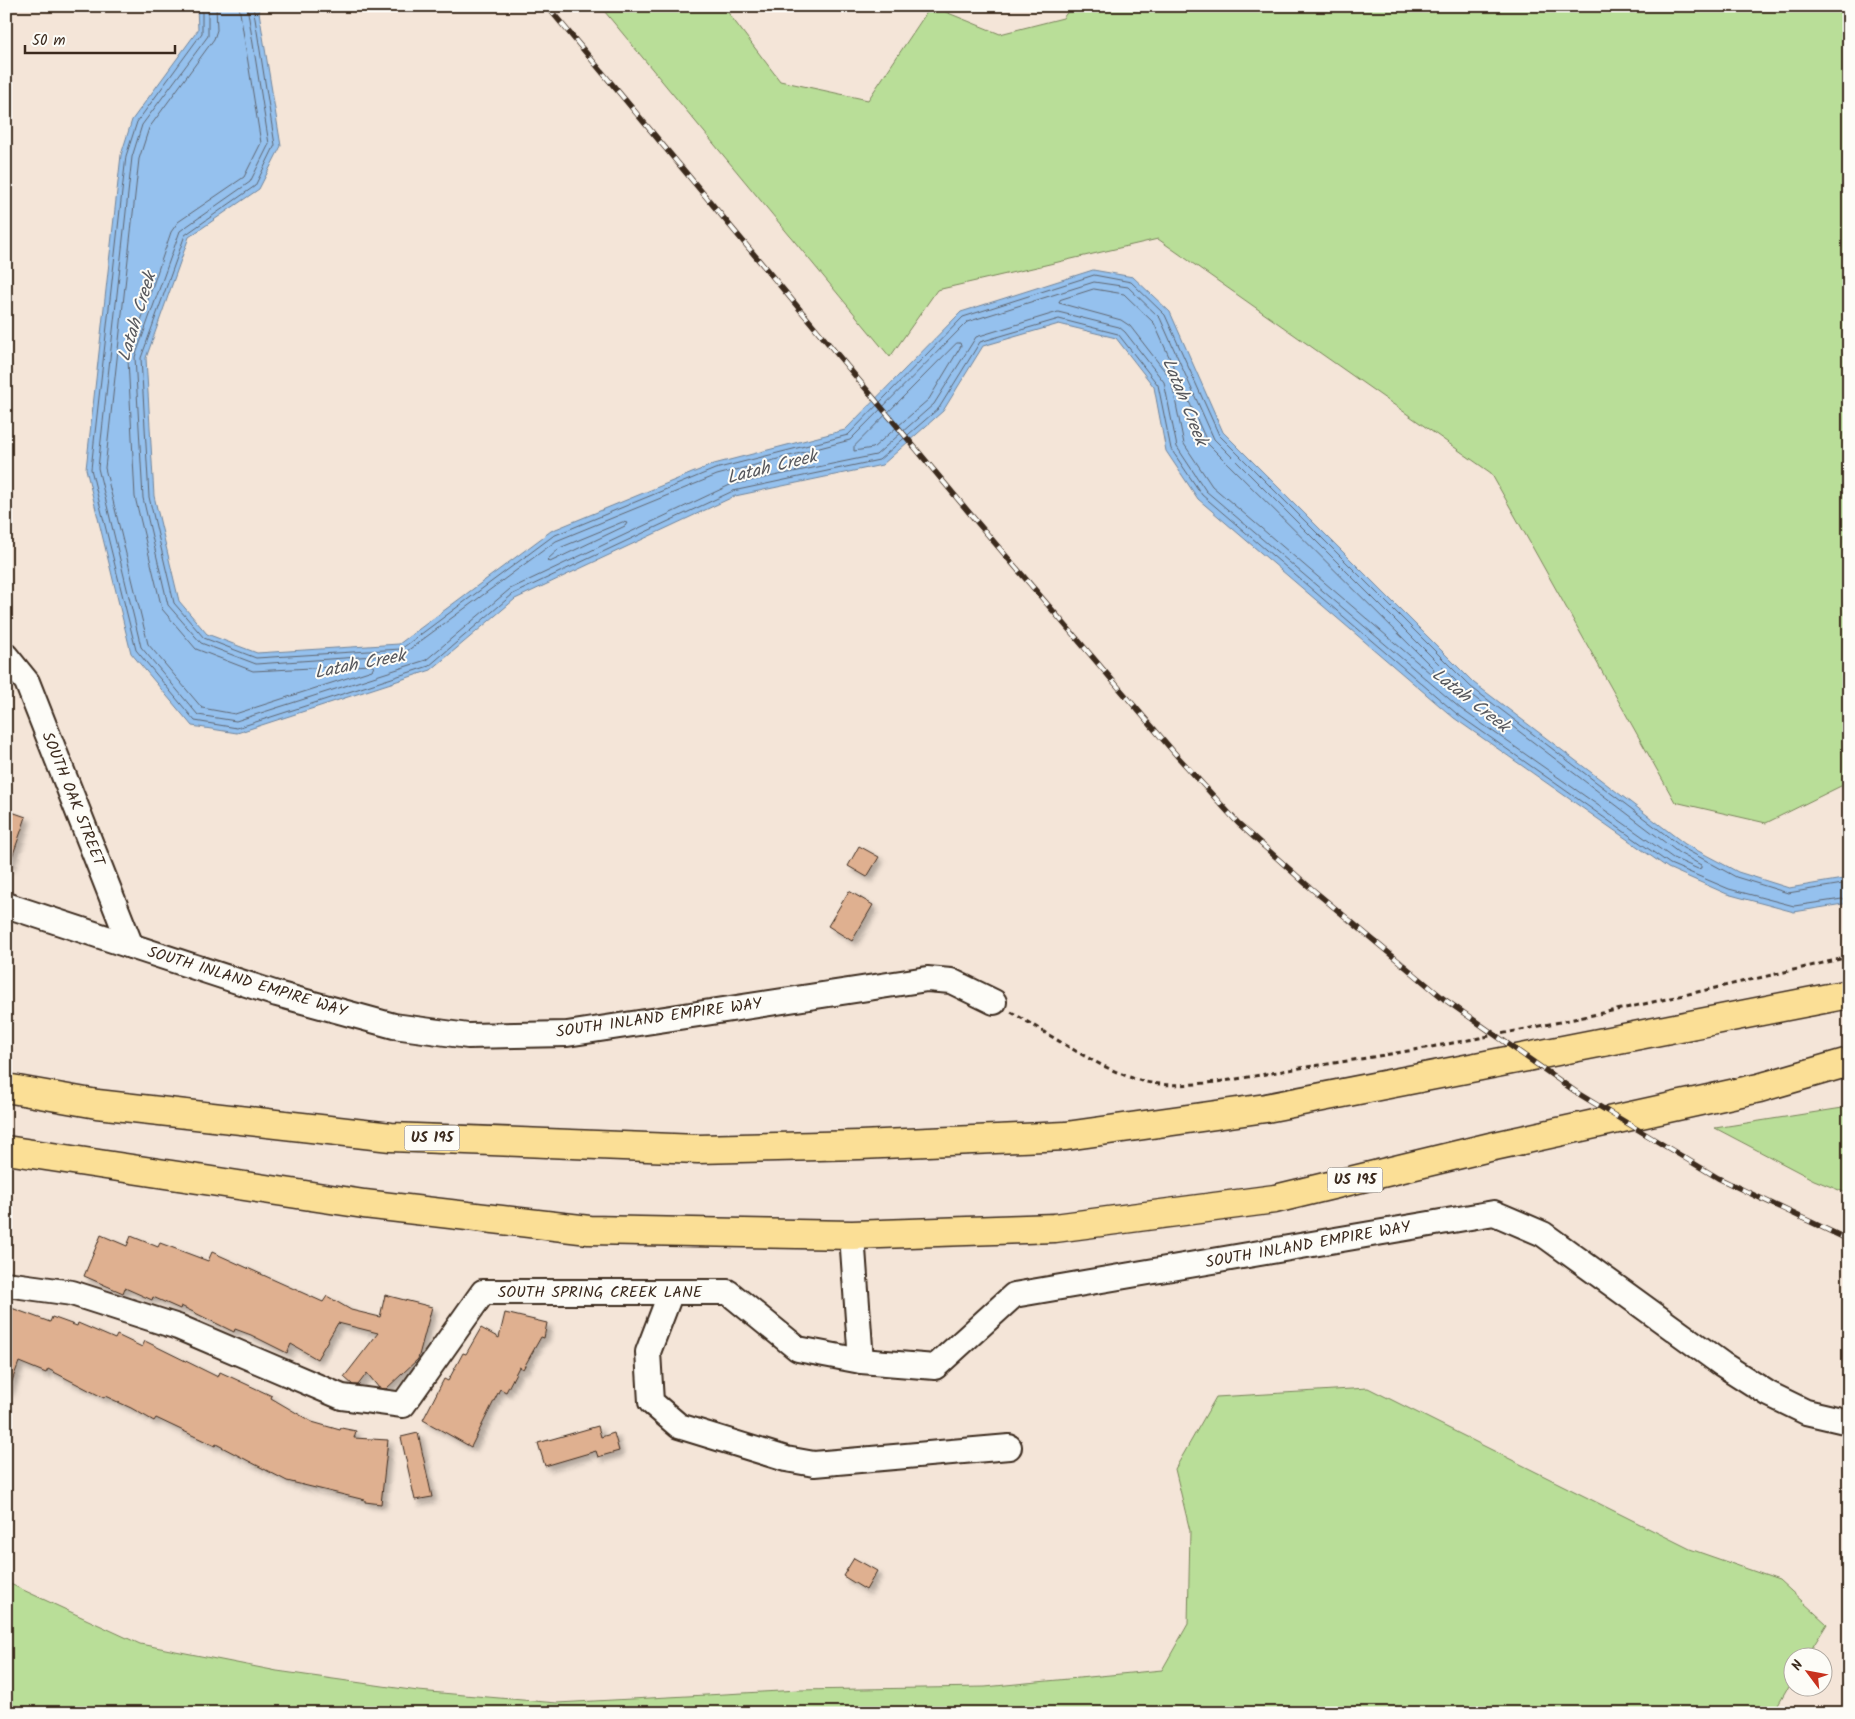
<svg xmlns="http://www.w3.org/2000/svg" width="1855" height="1719" font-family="Kalam,sans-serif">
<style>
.green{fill:#b9de98;stroke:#7a845b}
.water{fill:#95c1ee;stroke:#71859b}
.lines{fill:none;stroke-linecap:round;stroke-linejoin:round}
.shore{stroke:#5f6671;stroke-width:1}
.building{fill:#dfb090;stroke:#3b2a1e;filter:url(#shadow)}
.minor-casing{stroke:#3b2a1e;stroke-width:28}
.trunk-casing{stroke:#3b2a1e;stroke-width:31}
.path{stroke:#3b2a1e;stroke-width:3;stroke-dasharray:5 4;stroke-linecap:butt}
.minor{stroke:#fdfcf7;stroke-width:24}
.trunk{stroke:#fbdf96;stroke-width:28}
.rail-casing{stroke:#3b2a1e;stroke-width:5.5}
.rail{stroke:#fdfcf7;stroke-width:4;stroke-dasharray:11;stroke-linecap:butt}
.labels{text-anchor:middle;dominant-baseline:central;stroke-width:4;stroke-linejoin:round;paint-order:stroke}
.shield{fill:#fdfcf7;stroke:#75695f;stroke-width:1}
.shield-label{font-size:15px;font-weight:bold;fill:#3b2a1e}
.street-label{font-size:16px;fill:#3b2a1e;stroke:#fdfcf7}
.water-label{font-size:18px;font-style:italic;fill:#56575c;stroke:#fdfcf7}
</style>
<defs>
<filter id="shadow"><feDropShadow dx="4.5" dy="4.5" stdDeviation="2.5" flood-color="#0004"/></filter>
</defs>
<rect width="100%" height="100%" fill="#f4e5d8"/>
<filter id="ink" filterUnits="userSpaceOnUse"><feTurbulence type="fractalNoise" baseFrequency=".02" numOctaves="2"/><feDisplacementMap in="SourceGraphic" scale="10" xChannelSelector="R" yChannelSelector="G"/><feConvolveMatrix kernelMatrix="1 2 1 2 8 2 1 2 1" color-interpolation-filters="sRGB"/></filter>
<g filter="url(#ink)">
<g class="green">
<polygon points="600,6 723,6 780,81 868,100 931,6 1000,34 1063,18 1072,6 1849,6 1849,782 1766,823 1675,802 1491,473 1158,239 937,290 890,357"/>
<polygon points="1849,1107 1849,1194 1814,1180 1715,1128"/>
<polygon points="1368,1388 1690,1549 1779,1580 1827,1624 1807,1656 1792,1656 1792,1680 1773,1713 6,1713 6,1582 140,1644 277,1671 418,1691 557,1703 799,1690 985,1687 1162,1670 1188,1624 1190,1531 1175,1469 1216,1397"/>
</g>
<polygon class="water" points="197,6 258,6 281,146 259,189 189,237 146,358 154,496 179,601 207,634 257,653 399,644 551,531 714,464 845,430 961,312 1093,270 1133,277 1170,312 1223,432 1474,683 1685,844 1738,872 1789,888 1849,878 1849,903 1794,912 1727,894 1668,868 1454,718 1198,499 1166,451 1154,387 1116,338 1059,324 983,346 943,411 882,465 735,496 515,599 431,670 237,733 192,726 131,653 86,469 121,155 132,120 198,30"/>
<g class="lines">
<g class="shore">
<polyline points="202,6 202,33 137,122 126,156 91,469 136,650 195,721 237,728 429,666 513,594 733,491 879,460 939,408 980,342 1059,319 1118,334 1158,385 1171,449 1202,495 1457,714 1670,864 1729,889 1794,906 1849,898"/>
<polyline points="208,6 208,36 142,125 132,157 98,468 141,647 198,715 236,721 426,660 510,589 730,485 876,455 934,404 976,337 1058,312 1119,327 1125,332 1164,382 1177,447 1206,491 1461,709 1673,858 1698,869 1701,868 1701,865 1679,853 1466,691 1214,439 1160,318 1128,287 1094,282 967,322 850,440 717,475 556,541 403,654 256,664 201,643 168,605 143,498 135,357 180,231 250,182 269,144 247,6"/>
<polyline points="216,6 217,30 214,39 149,128 139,159 105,468 148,644 202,708 235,714 372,670 374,667 371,665 253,671 196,649 162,609 135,497 128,359 171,232 178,222 244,177 261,143 239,6"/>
<polyline points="253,6 275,145 255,186 185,235 141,358 149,497 174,603 204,638 256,658 401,649 553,536 715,469 848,435 963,317 1094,275 1131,282 1165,315 1219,435 1471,687 1683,848 1736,877 1788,893 1849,883"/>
<polygon points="1094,289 1124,294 1154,323 1208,444 1434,669 1433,673 1430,673 1212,486 1184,444 1171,379 1130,326 1121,320 1059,303 1060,300"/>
<polygon points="957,343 960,343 961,346 929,399 873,448 854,451 854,447"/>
<polygon points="623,522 627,523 625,526 550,562 547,560 560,548"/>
</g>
</g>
<g class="building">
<polygon points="6,810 26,817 9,866 6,866"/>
<polygon points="859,846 879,857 867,877 848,866"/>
<polygon points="849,891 873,905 852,941 828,926"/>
<polygon points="101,1235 127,1246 131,1236 158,1247 160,1243 208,1261 212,1252 323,1302 327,1296 351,1310 380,1317 385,1295 432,1307 418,1359 386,1389 379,1388 367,1373 358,1385 353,1385 344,1377 378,1333 338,1323 317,1359 291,1344 287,1353 251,1335 235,1329 234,1332 181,1306 180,1309 153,1297 152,1300 125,1288 123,1293 84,1276"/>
<polygon points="6,1306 50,1322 52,1317 77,1326 78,1323 115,1339 117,1335 142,1347 145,1341 218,1377 220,1372 272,1396 271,1398 312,1422 340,1430 341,1428 356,1431 354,1438 388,1440 381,1504 365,1502 365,1500 287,1481 216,1444 215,1446 156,1418 154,1421 131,1408 105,1396 104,1398 48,1369 46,1373 19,1362 8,1392 6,1392"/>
<polygon points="505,1313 547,1323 544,1338 541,1337 523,1369 519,1367 506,1392 500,1389 471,1447 423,1420 444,1379 448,1381 463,1353 466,1354 481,1328 499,1338"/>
<polygon points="598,1426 601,1437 614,1433 619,1451 598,1457 596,1451 545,1466 538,1443"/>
<polygon points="418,1433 432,1497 415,1500 401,1437"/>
<polygon points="854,1558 877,1571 866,1590 843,1576"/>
</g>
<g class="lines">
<g class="minor-casing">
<g id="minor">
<polyline points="6,656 27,682 131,946"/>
<polyline points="6,905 277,994 394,1026 468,1036 567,1034 927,979 951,981 994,1002"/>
<polyline points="852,1235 861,1361"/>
<polyline points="6,1284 72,1293 178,1327 342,1397 403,1405 483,1292 728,1292 798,1349 861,1361 935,1367 1014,1295 1494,1213 1543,1234 1722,1364 1769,1394 1806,1412 1849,1422"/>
<polyline points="671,1292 648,1352 651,1402 679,1426 786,1459 814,1464 1009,1447"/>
</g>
</g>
<g class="trunk-casing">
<g id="trunk">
<polyline points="6,1088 97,1104 391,1137 698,1149 860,1145 1066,1136 1266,1108 1849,994"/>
<polyline points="6,1150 364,1204 589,1230 852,1235 1055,1228 1275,1199 1490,1147 1759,1088 1849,1062"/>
</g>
</g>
<path class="path" d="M1011,1012C1051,1035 1107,1075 1151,1083C1196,1090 1260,1074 1307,1067C1489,1041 1669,999 1849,957"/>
<use href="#minor" class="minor"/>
<use href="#trunk" class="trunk"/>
<g class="rail-casing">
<polyline id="rail" points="547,6 977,522 1178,757 1238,823 1306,884 1444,999 1579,1094 1718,1178 1849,1240"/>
</g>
<use href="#rail" class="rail"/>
</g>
</g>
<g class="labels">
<g class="shield">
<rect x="404.5" y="1125.5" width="55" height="25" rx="4"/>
<rect x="1327.5" y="1167.5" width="55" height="25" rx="4"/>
</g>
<g class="shield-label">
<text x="432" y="1138">US 195</text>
<text x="1355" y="1180">US 195</text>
</g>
<g class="street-label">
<text transform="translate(73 799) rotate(68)">SOUTH OAK STREET</text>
<text transform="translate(247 982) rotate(17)">SOUTH INLAND EMPIRE WAY</text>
<text transform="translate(659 1018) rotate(-8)">SOUTH INLAND EMPIRE WAY</text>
<text transform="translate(1308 1245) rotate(-10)">SOUTH INLAND EMPIRE WAY</text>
<text x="600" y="1292">SOUTH SPRING CREEK LANE</text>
</g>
<g class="water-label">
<text transform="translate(138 317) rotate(-73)">Latah Creek</text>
<text transform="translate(1184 402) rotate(68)">Latah Creek</text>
<text transform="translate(772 468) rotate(-14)">Latah Creek</text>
<text transform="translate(360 665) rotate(-11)">Latah Creek</text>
<text transform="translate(1470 701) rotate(38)">Latah Creek</text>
</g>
</g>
<rect width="1855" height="1719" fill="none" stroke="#fdfcf7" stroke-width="25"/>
<rect x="12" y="12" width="1830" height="1694" fill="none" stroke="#3b2a1e" stroke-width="2" filter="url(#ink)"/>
<g transform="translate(1808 1672) rotate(302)"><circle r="24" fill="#fdfcf7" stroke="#afa8a0"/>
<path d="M0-4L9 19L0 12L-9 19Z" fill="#c8321e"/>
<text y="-8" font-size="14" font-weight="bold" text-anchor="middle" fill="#3b2a1e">N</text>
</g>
<path d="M25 45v8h150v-8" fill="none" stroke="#3b2a1e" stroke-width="2.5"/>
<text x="32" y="45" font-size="15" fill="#3b2a1e" stroke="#fdfcf7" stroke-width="4" paint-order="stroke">50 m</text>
</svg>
